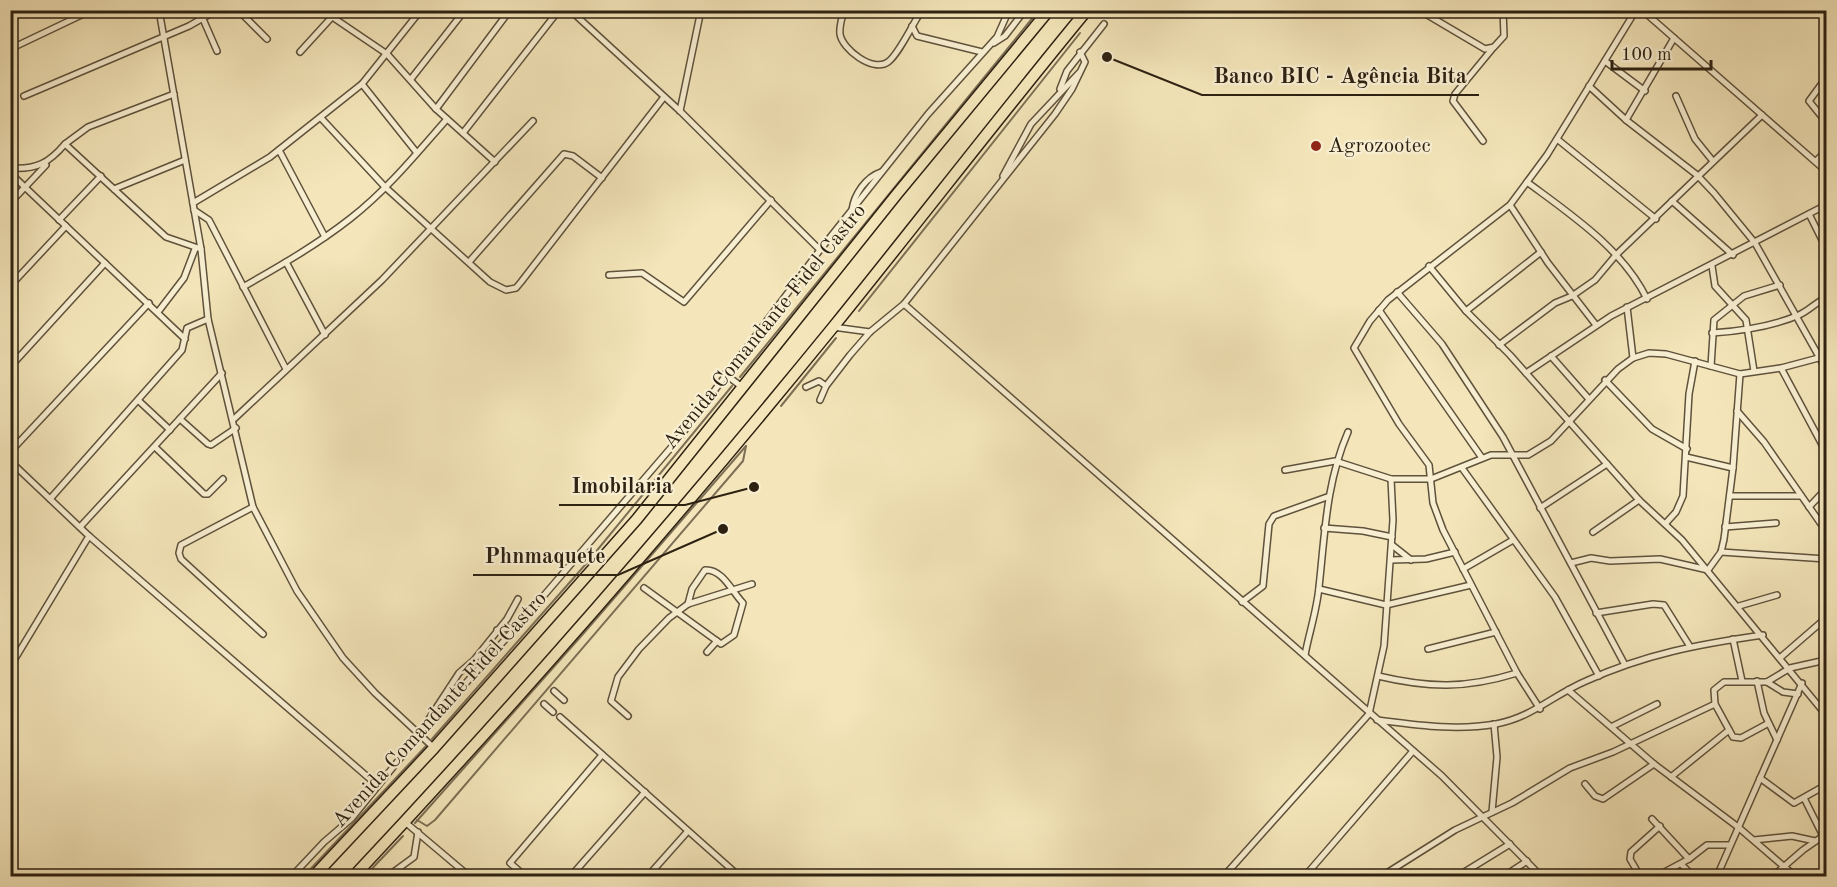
<svg xmlns="http://www.w3.org/2000/svg" width="1837" height="887" font-family="'Old Standard TT',serif">
<style>
.lines{fill:none;stroke-linecap:round;stroke-linejoin:round}
.stream{stroke:#7c6f55;stroke-width:2}
.street-casing{stroke:#5f523c;stroke-width:8}
.highway-casing{stroke:#2d2112;stroke-width:13}
.street{stroke:#f8efd2;stroke-width:5}
.highway{stroke:#f4e6ba;stroke-width:10}
.poi-dot{fill:#8f2418;stroke:#f8efd2;stroke-width:2}
.labels{text-anchor:middle;dominant-baseline:central;stroke-width:4.5;stroke-linejoin:round;paint-order:stroke}
.poi-label{font-size:21px;fill:#2d2112;stroke:#f8efd2;text-anchor:start}
.street-label{font-size:21px;fill:#2d2112;stroke:#f8efd2}
.leader{fill:none;stroke:#2d2112;stroke-width:2}
.callout-dot{fill:#2d2112;stroke:#f8efd2;stroke-width:2}
.callout-label{font-size:22px;text-anchor:middle;font-weight:bold;fill:#2d2112;stroke:#f8efd2;stroke-width:4.5;stroke-linejoin:round;paint-order:stroke}
</style>
<rect width="100%" height="100%" fill="#f4e6ba"/>
<filter id="stains"><feTurbulence type="fractalNoise" baseFrequency=".00333" numOctaves="4"/><feColorMatrix values="0 0 0 0 .2 0 0 0 0 .09 0 0 0 0 .02 0 0 0 .5 -.17"/></filter>
<radialGradient id="worn" r=".72"><stop offset=".6" stop-color="#630" stop-opacity="0"/><stop offset="1" stop-color="#630" stop-opacity=".3"/></radialGradient>
<g class="lines">
<g class="stream">
<polyline points="859,311 1080,33"/>
<polyline points="740,377 1039,10"/>
<polyline points="781,406 836,338"/>
<polyline points="432,739 585,565 732,386"/>
<polyline points="417,820 427,826 435,820 743,461 746,446"/>
<polyline points="415,823 583,634 746,446"/>
<polyline points="304,876 426,746"/>
<polyline points="365,876 403,836"/>
</g>
<g class="street-casing">
<g id="street">
<polyline points="159,10 201,249 208,319 253,507 297,591 343,658 375,693 434,748"/>
<polyline points="238,10 267,39"/>
<polyline points="322,10 387,54 436,109 495,162"/>
<polyline points="408,10 416,16"/>
<polyline points="570,10 680,111 820,250"/>
<path d="M844,10C842,18 839,26 840,34C842,49 873,73 888,62C899,54 913,23 922,10"/>
<polyline points="1419,10 1485,49 1494,47 1504,36 1503,10"/>
<polyline points="1642,10 1826,171"/>
<polyline points="203,19 217,51"/>
<polyline points="912,26 917,36 982,52"/>
<polyline points="994,43 1005,36 1025,10"/>
<polyline points="10,49 92,10"/>
<polyline points="300,52 331,18"/>
<polyline points="1605,61 1645,91"/>
<polyline points="1826,78 1809,101 1826,122"/>
<polyline points="411,79 465,10"/>
<polyline points="362,84 417,153"/>
<polyline points="1589,86 1626,120 1697,175 1714,193 1755,243 1826,369"/>
<polyline points="1060,89 1067,71 1104,24"/>
<polyline points="24,96 189,26 217,10"/>
<polyline points="1676,96 1695,139 1712,160"/>
<polyline points="436,109 510,10"/>
<polyline points="680,111 701,10"/>
<polyline points="321,118 385,187 490,282 506,290 516,288 521,282 664,97"/>
<polyline points="1626,120 1674,38"/>
<polyline points="463,133 559,10"/>
<polyline points="1557,139 1656,219"/>
<polyline points="1483,141 1453,101 1455,94 1493,48"/>
<polyline points="65,144 88,127 174,94"/>
<polyline points="279,150 325,237"/>
<polyline points="1816,161 1826,151"/>
<path d="M10,168C36,170 49,163 65,144L166,237L201,249"/>
<polyline points="10,173 185,339"/>
<polyline points="1003,176 1031,124 1079,73"/>
<path d="M1527,182C1570,214 1623,249 1647,299"/>
<polyline points="114,189 185,160"/>
<polyline points="1672,201 1733,255"/>
<polyline points="10,203 46,165"/>
<polyline points="193,203 270,157 362,84 421,10"/>
<polyline points="1510,205 1548,263 1596,325"/>
<polyline points="194,210 209,220 286,369"/>
<path d="M852,210C854,194 866,177 881,172"/>
<polyline points="1809,214 1826,248"/>
<polyline points="59,220 101,176"/>
<polyline points="286,262 325,335"/>
<polyline points="469,262 564,154 573,156 602,178"/>
<polyline points="1429,266 1466,311 1510,355 1639,500 1682,540 1826,715"/>
<polyline points="1712,266 1715,286 1746,320 1754,371"/>
<polyline points="609,275 642,273 684,302 771,200"/>
<polyline points="10,286 66,226"/>
<path d="M243,287C280,266 318,244 351,218C387,190 417,153 447,119"/>
<polyline points="1397,292 1442,344 1503,437 1625,665"/>
<polyline points="904,304 1442,776 1541,876"/>
<polyline points="1627,307 1633,358"/>
<polyline points="1379,310 1482,458"/>
<polyline points="1466,311 1541,252"/>
<polyline points="158,312 184,278 195,249"/>
<polyline points="833,327 870,332"/>
<path d="M1712,333C1742,331 1771,327 1799,315C1810,310 1816,302 1826,298"/>
<polyline points="1499,345 1555,303 1572,296 1595,280 1616,255 1762,115"/>
<polyline points="1551,356 1588,398"/>
<polyline points="1711,366 1714,320 1744,296 1780,285"/>
<polyline points="10,367 105,263"/>
<polyline points="1781,368 1826,452"/>
<polyline points="1526,373 1611,316 1826,205"/>
<polyline points="725,374 742,387"/>
<polyline points="1605,380 1652,429 1687,449"/>
<polyline points="806,387 819,381 826,386"/>
<polyline points="820,400 826,386 850,355 870,332 904,304 1055,114 1072,89 1085,62 1080,52"/>
<polyline points="139,401 170,430"/>
<polyline points="1737,411 1764,442 1821,524"/>
<polyline points="180,419 208,444 211,445 236,428"/>
<polyline points="234,419 382,280 533,121"/>
<polyline points="155,447 204,494 208,494 223,479"/>
<polyline points="10,452 149,303"/>
<polyline points="1686,457 1733,468"/>
<polyline points="10,461 89,536 377,785"/>
<polyline points="1462,468 1555,597 1599,676"/>
<polyline points="1285,470 1335,461 1391,479 1431,479 1491,455 1528,455 1551,441 1618,369 1633,358 1649,353 1666,354 1740,374 1781,368 1826,356"/>
<polyline points="1730,496 1801,496"/>
<polyline points="50,499 182,350 187,328 208,319"/>
<polyline points="253,507 181,545 179,553 181,559 263,634"/>
<polyline points="1809,507 1826,489"/>
<polyline points="1540,508 1607,464"/>
<polyline points="1665,524 1676,512 1683,496 1689,394 1695,361"/>
<polyline points="80,527 222,373"/>
<polyline points="1725,527 1776,523"/>
<polyline points="1324,528 1363,531 1392,537"/>
<polyline points="1593,532 1639,500"/>
<polyline points="1392,545 1411,560"/>
<polyline points="1721,552 1826,559"/>
<polyline points="1391,560 1426,559 1455,552"/>
<polyline points="1571,563 1591,558 1610,561 1660,559 1708,570 1721,552 1724,539 1733,468 1740,374"/>
<polyline points="1463,569 1513,540"/>
<path d="M644,588L721,644L734,635L743,603C732,592 723,569 705,570L692,589L688,604"/>
<polyline points="1319,589 1386,605 1471,585"/>
<polyline points="1242,602 1263,586 1269,524 1274,516 1327,497"/>
<polyline points="1739,606 1777,595"/>
<polyline points="1596,613 1653,604 1664,605 1689,645"/>
<polyline points="497,630 516,627"/>
<polyline points="1733,639 1742,681"/>
<polyline points="1428,649 1496,632"/>
<polyline points="707,652 717,641"/>
<path d="M1305,655C1309,633 1317,610 1319,587C1325,533 1326,483 1348,432"/>
<polyline points="1781,657 1826,618"/>
<polyline points="10,667 89,536"/>
<path d="M1378,676C1429,688 1465,689 1517,673"/>
<polyline points="1757,681 1764,713 1777,740"/>
<polyline points="1767,682 1783,692 1798,694"/>
<polyline points="1568,690 1654,764 1738,827 1795,876"/>
<polyline points="554,691 564,700"/>
<polyline points="544,704 553,712"/>
<polyline points="1540,709 1517,673 1443,530 1433,503 1429,465 1399,424 1354,348 1370,321 1388,300 1510,205 1547,155 1636,10"/>
<polyline points="628,716 611,701 618,677 639,649 669,618 688,604 752,584"/>
<polyline points="560,717 739,876"/>
<path d="M1377,720C1417,725 1456,731 1496,724C1533,717 1553,695 1586,681C1645,654 1700,644 1763,635"/>
<polyline points="1767,724 1741,738 1733,737 1715,704 1714,690 1724,682 1767,682 1790,668 1826,660"/>
<polyline points="425,725 459,673 474,660 507,619 518,599"/>
<polyline points="1613,726 1657,704"/>
<polyline points="1671,777 1729,730"/>
<polyline points="1760,778 1794,803 1826,785"/>
<polyline points="1585,784 1595,796 1603,799 1654,764"/>
<polyline points="1804,798 1823,836"/>
<polyline points="1492,812 1497,757 1494,724"/>
<polyline points="1652,819 1689,859"/>
<polyline points="405,822 469,876"/>
<polyline points="1754,840 1792,836 1815,841"/>
<polyline points="1681,864 1693,876"/>
<polyline points="292,876 324,842 352,818 419,735 528,614 675,443 820,250 928,114 997,37 1009,10"/>
<polyline points="388,876 414,857 418,832"/>
<polyline points="525,876 510,863 602,755"/>
<polyline points="571,876 645,792"/>
<polyline points="648,876 688,831"/>
<polyline points="1224,876 1369,714 1384,646 1393,520 1391,479"/>
<polyline points="1305,876 1413,751"/>
<polyline points="1382,876 1455,830 1512,803 1570,768 1613,752 1715,704"/>
<polyline points="1458,876 1510,844"/>
<polyline points="1504,876 1527,861"/>
<polyline points="1640,876 1630,859 1631,852 1660,826"/>
<polyline points="1657,876 1689,859 1707,845 1729,845"/>
<polyline points="1717,876 1802,683"/>
<polyline points="1773,876 1803,850 1826,834"/>
</g>
</g>
<g class="highway-casing">
<g id="highway">
<polyline points="314,876 434,748 637,519 897,194 1049,10"/>
<path d="M354,876C520,699 680,515 834,326C919,221 1001,114 1087,10"/>
</g>
</g>
<use href="#street" class="street"/>
<use href="#highway" class="highway"/>
</g>
<circle class="poi-dot" cx="1316" cy="146" r="6"/>
<g class="labels">
<g class="poi-label">
<text x="1328" y="146">Agrozootec</text>
</g>
<g class="street-label">
<text transform="translate(765 327) rotate(-51)">Avenida Comandante Fidel Castro</text>
<text transform="translate(440 710) rotate(-48)">Avenida Comandante Fidel Castro</text>
</g>
</g>
<path class="leader" d="M1107 57L1202 95H1479M754 487L685 505H559M723 529L618 575H473"/>
<g class="callout-dot">
<circle cx="1107" cy="57" r="6"/>
<circle cx="754" cy="487" r="6"/>
<circle cx="723" cy="529" r="6"/>
</g>
<g class="callout-label">
<text x="1340" y="83">Banco BIC - Agência Bita</text>
<text x="622" y="493">Imobilaria</text>
<text x="545" y="563">Phnmaquete</text>
</g>
<rect width="1837" height="887" fill="none" stroke="#f4e6ba" stroke-width="36"/>
<rect x="12" y="12" width="1813" height="863" fill="none" stroke="#2d2112" stroke-width="3"/>
<rect x="18" y="18" width="1801" height="851" fill="none" stroke="#2d2112" stroke-width="1.5"/>
<path d="M1612 60v9h99v-9" fill="none" stroke="#2d2112" stroke-width="3"/>
<text x="1621" y="60" font-size="18" fill="#2d2112" stroke="#f8efd2" stroke-width="4.5" paint-order="stroke">100 m</text>
<rect width="100%" height="100%" filter="url(#stains)"/>
<rect width="100%" height="100%" fill="url(#worn)"/>
</svg>
